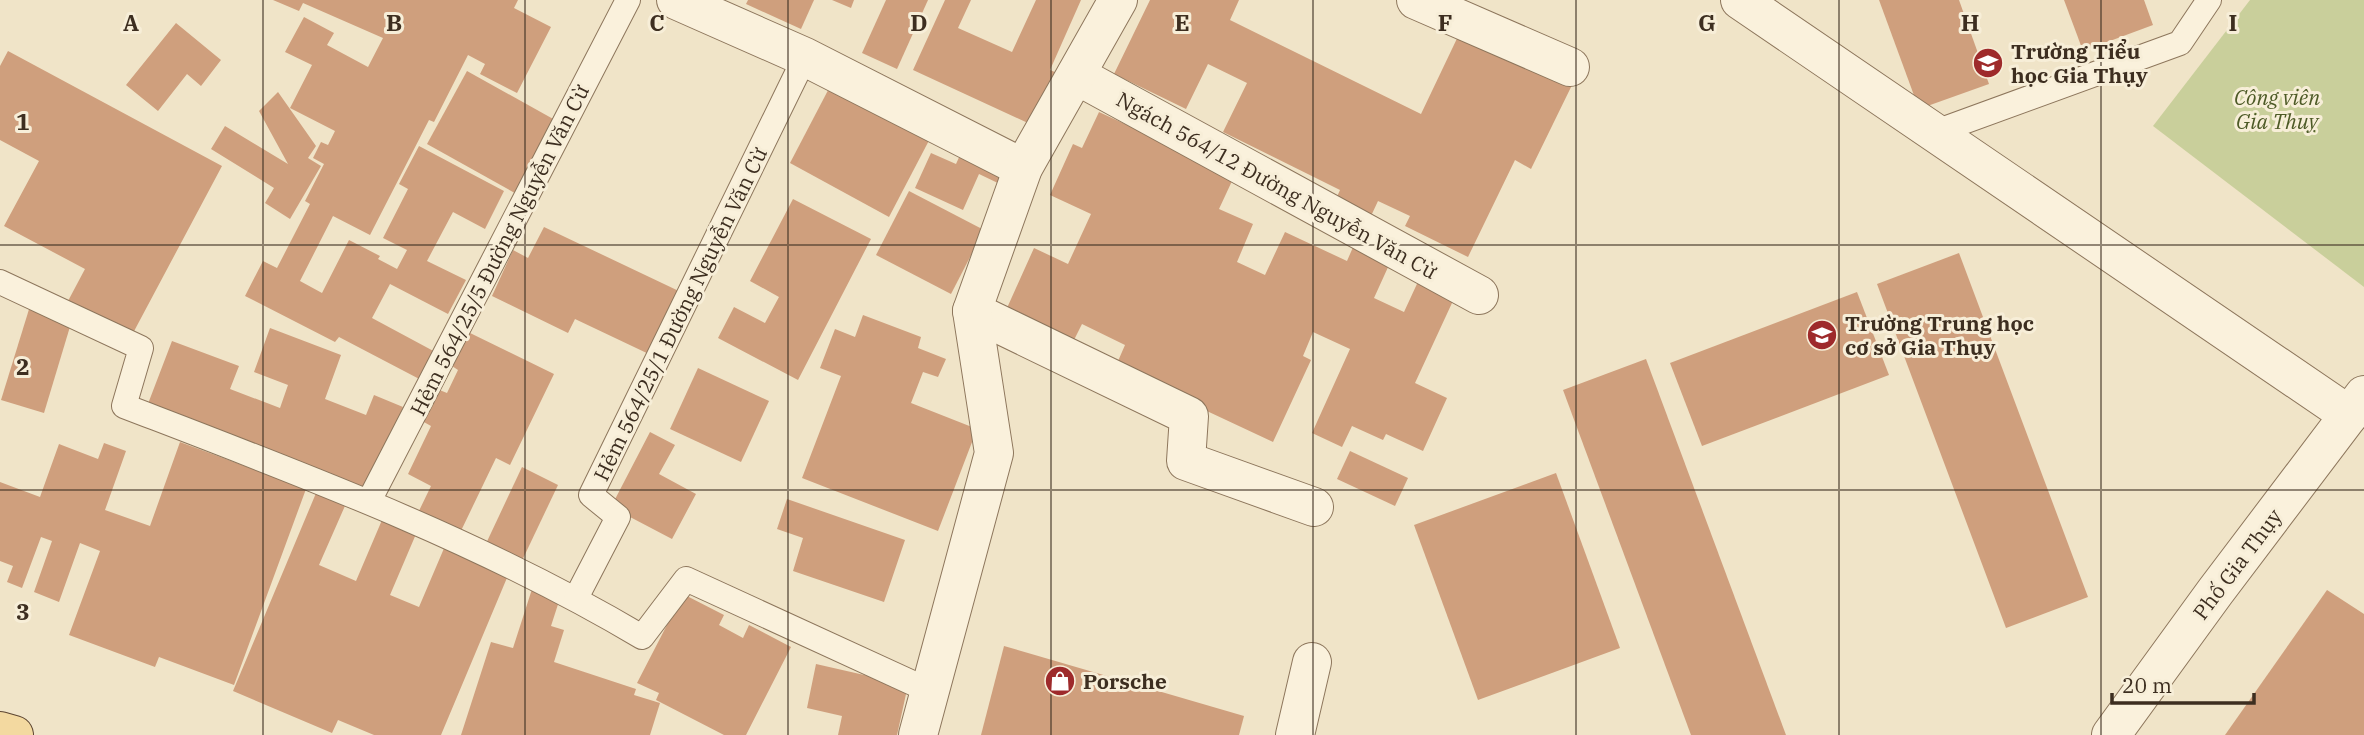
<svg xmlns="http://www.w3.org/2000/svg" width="2364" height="735" font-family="'IBM Plex Serif',serif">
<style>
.green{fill:#c9cf9b}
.building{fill:#cf9f7d}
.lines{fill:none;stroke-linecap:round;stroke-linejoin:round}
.service-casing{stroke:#8d765c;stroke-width:26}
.minor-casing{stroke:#8d765c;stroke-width:40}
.tertiary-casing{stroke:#8d765c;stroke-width:40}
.primary-casing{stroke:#5b4430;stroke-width:40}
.service{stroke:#faf1dc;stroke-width:24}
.minor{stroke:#faf1dc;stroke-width:38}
.tertiary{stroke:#faf1dc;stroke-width:38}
.primary{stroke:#f3d9a0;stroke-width:38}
.grid{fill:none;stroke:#3d2e20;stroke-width:2;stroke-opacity:0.55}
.labels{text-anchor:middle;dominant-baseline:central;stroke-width:6;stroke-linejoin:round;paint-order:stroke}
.poi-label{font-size:21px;font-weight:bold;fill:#3d2e20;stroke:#f7eed8;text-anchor:start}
.park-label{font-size:21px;font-style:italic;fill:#4d5a26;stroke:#f7eed8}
.street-label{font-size:21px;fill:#3d2e20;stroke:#f7eed8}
.grid-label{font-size:23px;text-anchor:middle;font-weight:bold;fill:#3d2e20;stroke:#f7eed8;stroke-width:6;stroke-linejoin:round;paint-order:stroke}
</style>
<rect width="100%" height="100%" fill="#f0e4c8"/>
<polygon class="green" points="2250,0 2364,0 2364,287 2153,126"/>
<g class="building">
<polygon points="273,0 518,0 514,8 551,27 517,93 480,74 485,64 468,55 434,122 429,120 370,235 333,216 300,281 322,293 349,240 380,256 378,259 397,269 407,250 383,238 408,189 399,184 419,146 504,191 485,229 453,212 427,261 466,280 448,314 390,284 372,318 439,354 425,382 339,337 335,342 245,296 263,261 277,268 310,204 305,201 324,164 313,158 321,142 328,145 335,131 290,108 312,65 285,52 304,17 334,33 327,45 368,67 383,38 303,3 299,11"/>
<polygon points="748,0 814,0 801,29 746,4"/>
<polygon points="832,0 854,0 851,8"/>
<polygon points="886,0 928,0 897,69 862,53"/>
<polygon points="945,0 971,0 958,28 1012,52 1036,0 1081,0 1050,70 1064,76 1041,129 913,70"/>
<polygon points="1150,0 1239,0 1230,20 1421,114 1462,28 1573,83 1531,169 1515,160 1468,257 1405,226 1410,216 1378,201 1371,216 1336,199 1340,190 1223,132 1247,83 1208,64 1186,109 1114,74"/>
<polygon points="1879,0 1959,0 1989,84 1919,109"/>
<polygon points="2064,0 2144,0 2153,25 2083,51"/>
<polygon points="176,23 221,60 201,86 187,74 158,111 126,85"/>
<polygon points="8,51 222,166 132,335 68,301 85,269 4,226 39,161 0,140 0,66"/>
<polygon points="467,71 555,120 522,197 427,144"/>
<polygon points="836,75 935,129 889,217 790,163"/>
<polygon points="278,92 316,146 308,158 321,166 290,219 265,203 274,188 211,149 225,126 288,164 259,111"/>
<polygon points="1099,112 1166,143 1239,166 1219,209 1253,224 1237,262 1265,275 1285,232 1347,261 1357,238 1394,254 1374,298 1404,312 1422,273 1458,290 1415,383 1447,398 1423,451 1386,434 1383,440 1352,426 1342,447 1312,433 1350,349 1313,332 1303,356 1311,360 1273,442 1115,368 1125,345 1082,324 1074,340 1007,308 1034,248 1068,264 1091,214 1050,195 1073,144 1082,148"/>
<polygon points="966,142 1011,166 1002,185 979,174 963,210 915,188 931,153 956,164"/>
<polygon points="909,191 984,230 951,294 876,255"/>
<polygon points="793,199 871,239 798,380 718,338 734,307 765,323 779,297 750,281"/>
<polygon points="544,227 683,293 653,356 575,319 568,333 492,296 513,250 528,258"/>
<polygon points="1959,253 2088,597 2006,628 1877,284"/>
<polygon points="1857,292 1889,375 1702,446 1670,363"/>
<polygon points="30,306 72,320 44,413 1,400"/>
<polygon points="863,315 921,337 918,348 946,359 938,377 923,372 911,403 977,429 938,531 802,478 841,376 820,368 835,329 855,337"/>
<polygon points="270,328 341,355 325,399 366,415 374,395 403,407 370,496 146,409 172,341 239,366 230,389 280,408 288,385 254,372"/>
<polygon points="468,332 554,374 510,465 496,458 459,535 417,515 431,486 408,474 431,426 422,421 437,389 447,393 458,370 452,366"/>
<polygon points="1646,359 1786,735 1691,735 1563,390"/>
<polygon points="698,368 769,401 741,462 670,429"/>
<polygon points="650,432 675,445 659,474 696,494 672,539 611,507"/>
<polygon points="180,442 306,489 234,685 159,657 155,667 69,635 100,551 80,543 59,602 34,592 52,541 41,537 22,588 7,582 13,566 0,561 0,482 40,497 59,444 98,459 104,443 126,451 105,510 150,526"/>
<polygon points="1350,451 1408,478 1395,506 1337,479"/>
<polygon points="522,467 558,485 519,567 483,550"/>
<polygon points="1556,473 1620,648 1478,700 1414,525"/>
<polygon points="319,486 348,499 319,565 356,581 385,513 419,527 390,595 419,607 445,546 509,573 441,735 374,735 338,720 332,733 233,691"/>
<polygon points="787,499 905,540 884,602 793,571 803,538 777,529"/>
<polygon points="533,586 561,595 551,626 564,630 554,662 636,689 634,695 660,703 650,735 461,735 491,642 513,648"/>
<polygon points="2327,590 2364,614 2364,735 2225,735"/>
<polygon points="683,594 724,615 719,625 743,638 749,625 791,647 746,735 724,735 656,700 659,693 637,683"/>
<polygon points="1004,646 1244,716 1239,735 981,735"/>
<polygon points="816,664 908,685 897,735 838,735 842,716 807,708"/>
</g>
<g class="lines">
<g class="service-casing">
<g id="service">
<polyline points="1933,133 2180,43 2209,0"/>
<path d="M0,282L141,348L124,406C301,474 479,540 642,637L686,579L930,691"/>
<polyline points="369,501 628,0"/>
<polyline points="576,598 618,517 591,495 805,57"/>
</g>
</g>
<g class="minor-casing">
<g id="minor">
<polyline points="676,0 805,57 1023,168"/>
<polyline points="1416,0 1570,67"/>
<polyline points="1740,0 2349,415"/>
<polyline points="1076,75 1479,295"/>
<polyline points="972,311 1189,416 1186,461 1314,507"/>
<polyline points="918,735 994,453 972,311 1023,168 1118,0"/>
<polyline points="1295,735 1312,662"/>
</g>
</g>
<g class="tertiary-casing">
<polyline id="tertiary" points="2111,735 2215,592 2364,395"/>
</g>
<g class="primary-casing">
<polyline id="primary" points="0,731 14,735"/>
</g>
<use href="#service" class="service"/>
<use href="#minor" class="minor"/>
<use href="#tertiary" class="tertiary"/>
<use href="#primary" class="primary"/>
</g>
<path class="grid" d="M263,0V735M525,0V735M788,0V735M1051,0V735M1313,0V735M1576,0V735M1839,0V735M2101,0V735M0,245H2364M0,490H2364"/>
<defs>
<g id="school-disc" transform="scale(1.575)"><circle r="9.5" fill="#9e2a2b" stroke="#f7eed8"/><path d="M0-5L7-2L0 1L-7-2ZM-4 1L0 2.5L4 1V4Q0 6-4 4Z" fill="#fff"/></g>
<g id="shop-disc" transform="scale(1.575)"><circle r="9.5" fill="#9e2a2b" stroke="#f7eed8"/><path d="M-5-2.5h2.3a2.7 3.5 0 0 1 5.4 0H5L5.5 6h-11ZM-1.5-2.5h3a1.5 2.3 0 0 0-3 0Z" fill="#fff"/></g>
</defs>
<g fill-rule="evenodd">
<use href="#school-disc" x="1988" y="63"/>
<use href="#school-disc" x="1822" y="335"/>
<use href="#shop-disc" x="1060" y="681"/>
</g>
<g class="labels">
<g class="poi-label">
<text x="2011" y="51">Trường Tiểu<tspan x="2011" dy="24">học Gia Thụy</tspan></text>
<text x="1845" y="323">Trường Trung học<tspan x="1845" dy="24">cơ sở Gia Thụy</tspan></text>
<text x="1083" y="681">Porsche</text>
</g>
<g class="park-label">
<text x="2277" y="97">Công viên<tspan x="2277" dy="24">Gia Thuỵ</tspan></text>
</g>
<g class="street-label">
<text transform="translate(1277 185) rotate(29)">Ngách 564/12 Đường Nguyễn Văn Cừ</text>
<text transform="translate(499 250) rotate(-63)">Hẻm 564/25/5 Đường Nguyễn Văn Cừ</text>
<text transform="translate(680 314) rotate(-64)">Hẻm 564/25/1 Đường Nguyễn Văn Cừ</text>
<text transform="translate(2237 564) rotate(-53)">Phố Gia Thụy</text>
</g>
</g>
<g class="grid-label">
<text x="131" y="31">A</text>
<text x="394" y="31">B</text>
<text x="657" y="31">C</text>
<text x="919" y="31">D</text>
<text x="1182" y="31">E</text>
<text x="1445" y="31">F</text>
<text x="1707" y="31">G</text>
<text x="1970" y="31">H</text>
<text x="2233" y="31">I</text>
<text x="23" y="130">1</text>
<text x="23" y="375">2</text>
<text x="23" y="620">3</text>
</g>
<path d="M2112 693v10h142v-10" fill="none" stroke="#3d2e20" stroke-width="3.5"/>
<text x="2122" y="693" font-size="21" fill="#3d2e20" stroke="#f7eed8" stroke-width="5" paint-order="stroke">20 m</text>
</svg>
